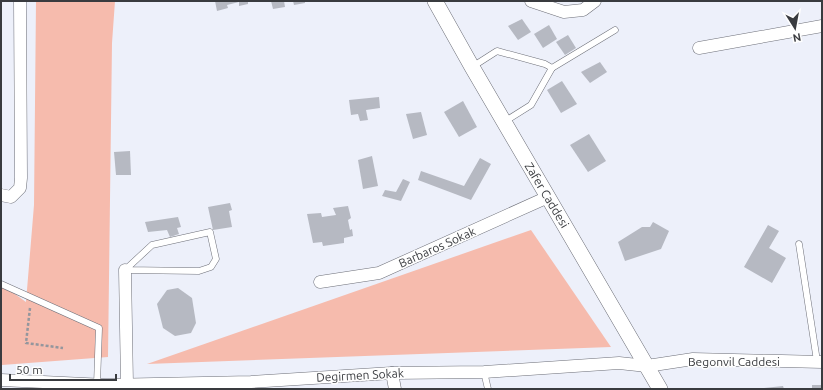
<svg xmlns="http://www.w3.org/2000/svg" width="823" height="390" font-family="Ubuntu,sans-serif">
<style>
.green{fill:#f6bbad}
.building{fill:#b6b9c2}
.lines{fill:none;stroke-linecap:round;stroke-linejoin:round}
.service-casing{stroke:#6d6f78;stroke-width:7}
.minor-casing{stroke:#6d6f78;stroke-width:13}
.tertiary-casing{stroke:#6d6f78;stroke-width:16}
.path{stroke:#94969d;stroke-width:2.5;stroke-dasharray:3 2;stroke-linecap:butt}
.service{stroke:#fff;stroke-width:6}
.minor{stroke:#fff;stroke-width:12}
.tertiary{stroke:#fff;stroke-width:15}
.labels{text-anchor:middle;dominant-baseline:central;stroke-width:3;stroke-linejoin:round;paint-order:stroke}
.street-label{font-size:12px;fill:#393b3f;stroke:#fefefe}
</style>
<rect width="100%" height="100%" fill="#edf0fa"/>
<g class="green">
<polygon points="36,1 115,1 112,43 108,357 2,365 1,365 1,284 26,302 34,205"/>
<polygon points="531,230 611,347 147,364"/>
</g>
<g class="building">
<polygon points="215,1 248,1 248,4 239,6 239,2 227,5 228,8 217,11"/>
<polygon points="271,1 284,1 285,7 273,9"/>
<polygon points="293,1 305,1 305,3 294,5"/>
<polygon points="522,19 531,32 518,40 508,26"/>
<polygon points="549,25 557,39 543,48 534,34"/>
<polygon points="568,35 576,48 565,55 556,42"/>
<polygon points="600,62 607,72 590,83 581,72"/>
<polygon points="562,81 577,104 561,113 547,90"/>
<polygon points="379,97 380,108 366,110 368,120 360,121 358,114 351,115 349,100"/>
<polygon points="463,101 477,127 459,137 444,112"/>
<polygon points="421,112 427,135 413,139 406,114"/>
<polygon points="589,134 606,161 588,172 570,145"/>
<polygon points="130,151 131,175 116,175 114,152"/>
<polygon points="372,156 378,186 363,189 358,160"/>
<polygon points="480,158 491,164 471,200 418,180 421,171 464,186"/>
<polygon points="403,179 410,182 401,201 382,196 385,190 396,192"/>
<polygon points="230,203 232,210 229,211 232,227 213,230 208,207"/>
<polygon points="348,206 351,218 348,220 350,230 352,229 353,236 344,238 344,243 323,246 322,242 313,243 307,214 321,213 322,217 336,215 333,208"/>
<polygon points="178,217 181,227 177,228 179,234 170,237 167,230 148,232 145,222"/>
<polygon points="653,222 669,231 661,249 625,261 618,242 642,227 650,227"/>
<polygon points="768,225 779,231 769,248 786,258 772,283 744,267"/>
<polygon points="178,288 192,298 196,323 191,333 175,336 163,328 157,304 167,290"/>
<rect x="812" y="385" width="10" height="4"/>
<polygon points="783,386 784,389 764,389 764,388"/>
</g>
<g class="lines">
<g class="service-casing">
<g id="service">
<polyline points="472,67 497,51 545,64 552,68"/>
<polyline points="504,122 531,105 552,68 615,30"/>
<polygon points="210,232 216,259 211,267 199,271 125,270 152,245"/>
<polyline points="799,244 817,361"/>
<polyline points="1,284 99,328 97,384"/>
<polyline points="484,372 488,389"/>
</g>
</g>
<g class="minor-casing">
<g id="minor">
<polyline points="531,1 564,12 583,10 595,1"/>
<polyline points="699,48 822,26"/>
<polyline points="1,195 11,197 20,188 21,178 20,1"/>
<polyline points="125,270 127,384"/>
<polyline points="320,282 379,273 548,197"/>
<polyline points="392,373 395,389"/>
<polyline points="1,380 106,385 251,382 392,373 484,372 619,363 647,366 693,359 822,362"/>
</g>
</g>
<g class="tertiary-casing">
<polyline id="tertiary" points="435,1 472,67 660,389"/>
</g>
<polyline class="path" points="30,308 26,343 63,348"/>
<use href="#service" class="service"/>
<use href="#minor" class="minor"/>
<use href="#tertiary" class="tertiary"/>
</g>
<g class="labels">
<g class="street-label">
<text transform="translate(547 195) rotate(59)">Zafer Caddesi</text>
<text transform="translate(437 247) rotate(-24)">Barbaros Sokak</text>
<text x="734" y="361">Begonvil Caddesi</text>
<text transform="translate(360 375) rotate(-3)">Degirmen Sokak</text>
</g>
</g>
<rect width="823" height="390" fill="none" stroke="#393b3f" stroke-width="4"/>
<g transform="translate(795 28) rotate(169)" stroke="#fefefe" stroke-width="3" paint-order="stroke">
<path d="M0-3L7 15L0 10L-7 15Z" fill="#393b3f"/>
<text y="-6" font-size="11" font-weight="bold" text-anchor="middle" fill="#393b3f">N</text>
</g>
<path d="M10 374v6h106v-6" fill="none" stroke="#393b3f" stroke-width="2"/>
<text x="16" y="374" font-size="12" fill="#393b3f" stroke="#fefefe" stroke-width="3" paint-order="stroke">50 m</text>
</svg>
